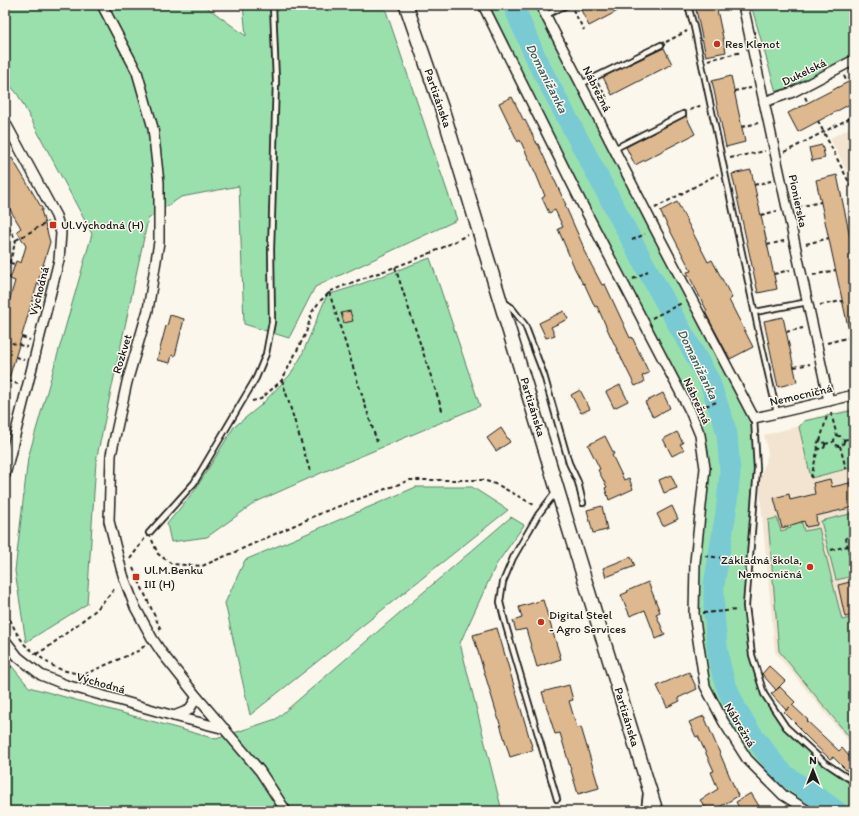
<svg xmlns="http://www.w3.org/2000/svg" width="859" height="816" font-family="Itim,sans-serif">
<style>
.built{fill:#f2e4d0}
.green{fill:#9ae0ad;stroke:#5b7e64}
.lines{fill:none;stroke-linecap:round;stroke-linejoin:round}
.river{stroke:#7acad4;stroke-width:21}
.building{fill:#deb98f;stroke:#1c1c1c}
.lane-casing{stroke:#1c1c1c;stroke-width:8}
.street-casing{stroke:#1c1c1c;stroke-width:12}
.secondary-casing{stroke:#1c1c1c;stroke-width:16}
.path{stroke:#1c1c1c;stroke-width:2;stroke-dasharray:4 3;stroke-linecap:butt}
.lane{stroke:#fbf7ec;stroke-width:4.5}
.street{stroke:#fbf7ec;stroke-width:9}
.secondary{stroke:#fbf7ec;stroke-width:13}
.poi-dot{fill:#c8321e;stroke:#fbf7ec;stroke-width:1.5}
.labels{text-anchor:middle;dominant-baseline:central;stroke-width:3;stroke-linejoin:round;paint-order:stroke}
.poi-label{font-size:12px;fill:#1c1c1c;stroke:#fbf7ec;text-anchor:start}
.street-label{font-size:12px;fill:#1c1c1c;stroke:#fbf7ec}
.water-label{font-size:13px;font-style:italic;fill:#3d595c;stroke:#fbf7ec}
</style>
<rect width="100%" height="100%" fill="#fbf7ec"/>
<filter id="ink" filterUnits="userSpaceOnUse"><feTurbulence type="fractalNoise" baseFrequency=".025" numOctaves="2"/><feDisplacementMap in="SourceGraphic" scale="8" xChannelSelector="R" yChannelSelector="G"/><feConvolveMatrix kernelMatrix="1 2 1 2 8 2 1 2 1" color-interpolation-filters="sRGB"/></filter>
<g filter="url(#ink)">
<g class="built">
<polygon points="854,126 854,185 830,138"/>
<polygon points="854,408 854,748 775,652 759,482 768,453 764,435 799,426 803,420"/>
</g>
<g class="green">
<polygon points="5,5 52,5 68,9 82,5 204,5 246,36 243,5 384,5 457,220 315,287 289,338 244,324 239,186 181,197 148,219 96,461 87,604 26,642 15,571 28,458 92,234 18,95 5,79"/>
<polygon points="483,5 542,5 754,418 757,469 746,606 752,655 764,694 786,727 824,762 854,781 854,811 808,811 747,759 705,686 694,614 705,468 700,435"/>
<polygon points="751,5 854,5 854,55 794,87 776,92"/>
<polygon points="430,258 480,406 321,473 256,502 207,537 171,542 167,524 195,490 234,427 260,406 290,375 301,357 327,295 353,287"/>
<polygon points="854,410 854,467 811,478 799,427 804,421"/>
<polygon points="416,487 472,487 508,510 250,715 225,603 245,560"/>
<polygon points="854,513 854,576 836,580 821,521"/>
<polygon points="511,517 524,525 496,565 460,643 502,811 5,811 5,658 29,687 216,739 276,719"/>
<polygon points="777,518 781,531 791,528 790,523 801,520 804,531 819,528 842,620 854,617 854,743 779,651 768,520"/>
</g>
<g class="lines">
<polyline class="river" points="513,5 539,65 648,271 709,380 724,423 727,434 730,472 726,512 714,585 714,612 717,646 720,665 725,683 737,711 750,731 774,763 784,774 837,811"/>
</g>
<g class="building">
<polygon points="586,5 629,5 589,26 580,8"/>
<polygon points="695,5 716,5 726,52 706,56"/>
<polygon points="664,48 672,64 612,95 603,77"/>
<polygon points="731,76 745,142 726,147 712,81"/>
<polygon points="854,79 854,102 798,132 788,113"/>
<polygon points="512,97 524,121 525,120 537,144 538,144 549,168 566,205 565,205 584,248 583,249 602,285 605,284 630,338 632,337 649,373 642,376 644,382 635,386 610,335 597,306 595,307 584,283 583,284 575,269 558,229 563,227 555,210 549,213 542,198 545,196 536,174 520,140 518,142 499,103"/>
<polygon points="686,116 695,134 635,165 626,147"/>
<polygon points="822,145 825,158 812,161 809,148"/>
<polygon points="12,158 43,210 41,210 50,242 7,385 5,384 5,304 8,305 15,281 10,279 16,261 21,263 26,246 17,231 21,228 5,201 5,164"/>
<polygon points="751,170 777,289 758,293 732,174"/>
<polygon points="837,175 854,256 854,336 850,336 816,180"/>
<polygon points="677,202 708,262 712,260 732,298 729,300 753,347 730,359 705,312 707,311 687,272 691,271 660,211"/>
<polygon points="350,311 353,321 344,323 341,313"/>
<polygon points="564,311 568,319 551,327 555,335 546,338 539,323"/>
<polygon points="170,315 184,319 175,356 172,355 170,363 157,360 166,326 167,326"/>
<polygon points="783,317 797,382 778,387 764,321"/>
<polygon points="620,385 628,401 614,408 606,392"/>
<polygon points="580,390 590,409 581,413 571,395"/>
<polygon points="663,393 670,408 653,417 645,402"/>
<polygon points="501,428 510,442 496,451 487,438"/>
<polygon points="677,432 683,443 680,444 684,450 672,456 663,439"/>
<polygon points="605,436 614,454 612,455 624,480 629,478 633,489 609,500 605,488 607,487 598,470 600,469 588,445"/>
<polygon points="671,475 677,488 664,493 659,480"/>
<polygon points="830,479 832,487 854,482 854,507 816,516 817,525 806,527 804,521 782,528 774,498 789,494 790,500 815,494 813,483"/>
<polygon points="602,506 607,530 593,533 587,510"/>
<polygon points="672,506 678,519 663,526 657,514"/>
<polygon points="631,557 635,566 606,577 603,568"/>
<polygon points="854,581 854,615 845,617 838,585"/>
<polygon points="648,582 660,612 656,614 665,635 656,639 645,610 630,616 621,595 628,592 627,591"/>
<polygon points="543,600 561,659 537,667 526,629 516,631 513,621 522,618 519,607"/>
<polygon points="497,628 533,750 510,757 473,635"/>
<polygon points="769,666 785,681 776,690 762,674"/>
<polygon points="689,672 697,689 678,698 680,701 667,707 657,686"/>
<polygon points="569,685 573,700 569,701 577,728 581,727 599,788 578,794 560,733 555,734 542,692"/>
<polygon points="780,687 795,702 792,705 808,720 807,721 839,751 842,748 854,762 854,767 848,772 833,757 830,759 814,744 799,729 800,728 784,712 790,707 786,710 771,694"/>
<polygon points="704,716 738,796 713,811 708,811 700,800 718,789 711,772 714,771 698,736 696,737 689,722"/>
<polygon points="751,793 762,811 741,811 736,802"/>
</g>
<g class="lines">
<g class="lane-casing">
<g id="lane">
<polyline points="688,5 694,27 760,338 777,413"/>
<polyline points="546,15 567,5"/>
<polyline points="581,84 661,45"/>
<polyline points="614,149 683,114"/>
<polyline points="504,302 511,307 525,325 544,375 569,463 578,482 583,503"/>
<polyline points="755,312 808,302"/>
<polyline points="754,418 757,469 746,606 752,655 764,694 786,727 824,762 854,782"/>
<polyline points="555,493 538,515 513,558 503,582 500,602 506,626 557,799"/>
<polyline points="149,533 194,483 256,378 266,354 272,322 271,249 276,81 273,5"/>
<polyline points="644,811 646,794"/>
</g>
</g>
<g class="street-casing">
<g id="street">
<polyline points="102,5 137,72 153,128 159,183 159,242 148,310 127,382 111,455 109,521 121,568 124,578 135,607 152,638 162,653 197,697 260,771 286,811"/>
<polyline points="483,5 581,202 690,411 700,435 705,468 695,562 694,614 705,686 723,721 747,759 783,795 808,811"/>
<polyline points="542,5 544,12 655,229 754,418 777,413 854,395"/>
<polyline points="743,5 829,401"/>
<polyline points="764,102 793,92 854,60"/>
<polyline points="5,122 56,216 61,233 59,260 5,475"/>
<polyline points="5,640 18,657 41,675 66,685 174,716 189,710 197,697"/>
<polyline points="174,716 225,729"/>
</g>
</g>
<g class="secondary-casing">
<polyline id="secondary" points="406,5 444,115 574,545 656,811"/>
</g>
<g class="path">
<polyline points="573,10 584,30"/>
<polyline points="666,42 687,31"/>
<polyline points="708,60 742,52"/>
<polyline points="844,76 847,82"/>
<polyline points="598,83 607,99"/>
<polyline points="734,91 751,88"/>
<polyline points="805,97 808,103"/>
<polyline points="690,110 702,105"/>
<polyline points="818,121 854,192"/>
<polyline points="742,127 758,123"/>
<polyline points="784,152 789,150 854,116"/>
<polyline points="730,158 765,151"/>
<polyline points="754,185 771,181"/>
<polyline points="798,207 821,202"/>
<polyline points="655,208 718,174"/>
<polyline points="761,215 777,211"/>
<polyline points="5,221 16,240 5,279"/>
<polyline points="16,240 48,222"/>
<polyline points="632,240 645,234"/>
<polyline points="806,244 829,238"/>
<polyline points="767,245 784,241"/>
<polyline points="10,263 15,264"/>
<polyline points="395,267 443,413"/>
<polyline points="774,274 790,270"/>
<polyline points="813,275 836,270"/>
<polyline points="6,276 11,278"/>
<polyline points="633,279 648,271"/>
<polyline points="38,284 43,286"/>
<polyline points="329,292 377,442"/>
<polyline points="820,305 842,301"/>
<polyline points="29,313 35,314"/>
<polyline points="652,318 682,303"/>
<polyline points="786,332 803,328"/>
<polyline points="22,337 30,340"/>
<polyline points="5,341 27,347"/>
<polyline points="827,343 850,337"/>
<polyline points="16,357 24,360"/>
<polyline points="794,367 810,364"/>
<polyline points="282,380 310,471"/>
<polyline points="8,381 18,384"/>
<path d="M252,401L261,399L282,380L306,333L312,312L320,301L327,295L329,292C363,277 399,267 433,252C445,247 456,240 468,235"/>
<polyline points="5,406 9,407"/>
<polyline points="699,408 717,402"/>
<polyline points="831,413 837,436"/>
<circle cx="839" cy="441" r="5"/>
<polyline points="844,440 854,437"/>
<polyline points="820,441 827,416"/>
<circle cx="821" cy="445" r="4"/>
<polyline points="825,444 833,442"/>
<polyline points="840,446 846,469"/>
<polyline points="811,478 818,448"/>
<polyline points="854,536 846,538 849,553 854,552"/>
<polyline points="152,540 158,554 172,564 202,566 235,552 326,511 410,480 483,480 498,485 536,506"/>
<polyline points="831,550 848,546"/>
<polyline points="705,556 742,560"/>
<polyline points="130,559 145,538"/>
<polyline points="133,568 161,630 159,631"/>
<polyline points="7,613 16,632 25,645 36,654 51,665 62,670 83,675 140,650 145,645"/>
<polyline points="703,613 738,610"/>
<polyline points="852,646 854,646"/>
<polyline points="36,654 47,648 96,610 116,587"/>
<polyline points="5,675 12,665"/>
<polyline points="743,736 750,731"/>
</g>
<use href="#lane" class="lane"/>
<use href="#street" class="street"/>
<use href="#secondary" class="secondary"/>
</g>
</g>
<g class="poi-dot">
<circle cx="717" cy="44" r="4"/>
<rect x="49" y="221" width="8" height="8" rx="2"/>
<circle cx="810" cy="567" r="4"/>
<rect x="132" y="573" width="8" height="8" rx="2"/>
<circle cx="541" cy="622" r="4"/>
</g>
<g class="labels">
<g class="poi-label">
<text x="725" y="44">Res Klenot</text>
<text x="61" y="225">Ul.Východná (H)</text>
<text x="802" y="560" text-anchor="end">Základná škola,<tspan x="802" dy="14">Nemocničná</tspan></text>
<text x="144" y="570">Ul.M.Benku<tspan x="144" dy="14">III (H)</tspan></text>
<text x="549" y="615">Digital Steel<tspan x="549" dy="14">- Agro Services</tspan></text>
</g>
<g class="street-label">
<text transform="translate(804 72) rotate(-26)">Dukelská</text>
<text transform="translate(597 89) rotate(63)">Nábrežná</text>
<text transform="translate(438 98) rotate(71)">Partizánska</text>
<text transform="translate(798 201) rotate(78)">Pionierska</text>
<text transform="translate(39 291) rotate(-76)">Východná</text>
<text transform="translate(122 354) rotate(-73)">Rozkvet</text>
<text transform="translate(801 395) rotate(-13)">Nemocničná</text>
<text transform="translate(697 401) rotate(65)">Nábrežná</text>
<text transform="translate(533 407) rotate(73)">Partizánska</text>
<text transform="translate(101 683) rotate(16)">Východná</text>
<text transform="translate(627 717) rotate(73)">Partizánska</text>
<text transform="translate(740 725) rotate(59)">Nábrežná</text>
</g>
<g class="water-label">
<text transform="translate(547 78) rotate(63)">Domanižanka</text>
<text transform="translate(698 364) rotate(64)">Domanižanka</text>
</g>
</g>
<rect width="859" height="816" fill="none" stroke="#fbf7ec" stroke-width="20"/>
<rect x="10" y="10" width="839" height="796" fill="none" stroke="#1c1c1c" stroke-width="1.5" filter="url(#ink)"/>
<g transform="translate(813 770)" stroke="#fbf7ec" stroke-width="3" paint-order="stroke">
<path d="M0-3L7 15L0 10L-7 15Z" fill="#1c1c1c"/>
<text y="-6" font-size="11" font-weight="bold" text-anchor="middle" fill="#1c1c1c">N</text>
</g>
</svg>
